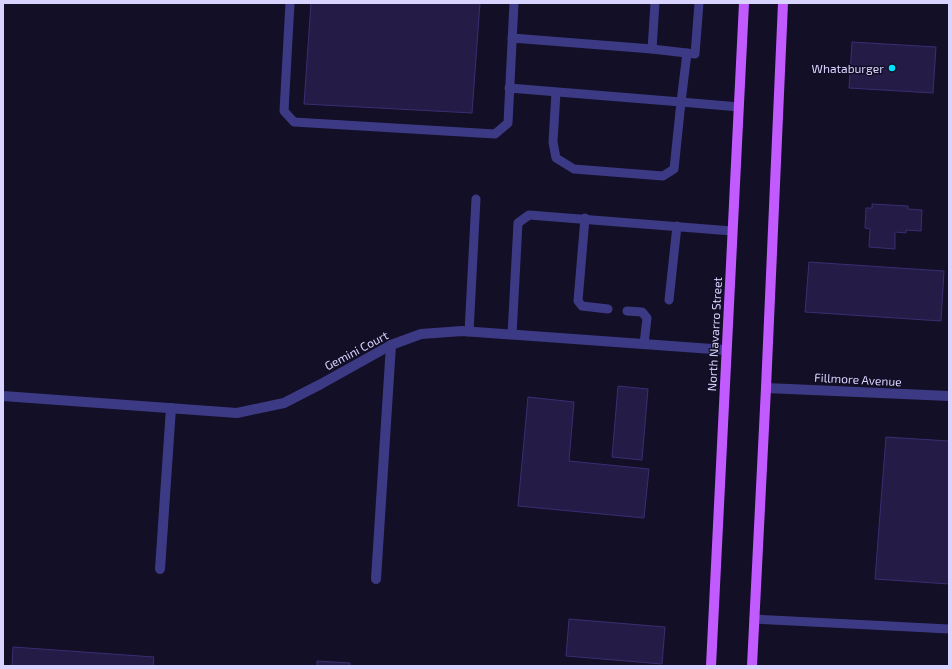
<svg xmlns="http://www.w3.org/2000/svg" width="952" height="669" font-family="'Exo 2',sans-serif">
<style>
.building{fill:#241b47;stroke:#3b2d73}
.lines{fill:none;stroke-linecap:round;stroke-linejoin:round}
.service{stroke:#3d3a85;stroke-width:9}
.minor{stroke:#3d3a85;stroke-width:10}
.primary{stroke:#c25bff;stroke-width:10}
.poi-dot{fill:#00e5ff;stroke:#130f26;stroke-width:1.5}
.labels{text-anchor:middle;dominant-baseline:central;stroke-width:3;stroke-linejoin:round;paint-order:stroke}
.poi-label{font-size:12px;fill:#d9d4ff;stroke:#130f26;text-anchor:end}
.street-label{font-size:12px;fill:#d9d4ff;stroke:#130f26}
</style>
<rect width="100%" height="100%" fill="#130f26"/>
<g class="building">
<polygon points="311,3 480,3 472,113 304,104"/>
<polygon points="852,42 936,47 933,93 849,88"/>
<polygon points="872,204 908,206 908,209 922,210 921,231 906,230 906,233 895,232 895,249 869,247 870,229 865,228 866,208 872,208"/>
<polygon points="809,262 944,271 941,321 805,312"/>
<polygon points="618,386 648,389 642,460 612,457"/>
<polygon points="528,397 574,402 569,461 649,469 644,518 518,506"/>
<polygon points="886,437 949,441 949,584 875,579"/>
<polygon points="569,619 665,627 662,664 566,656"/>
<polygon points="13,647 154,657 153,666 12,666"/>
<polygon points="317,661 350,663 350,666 317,666"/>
</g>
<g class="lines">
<g class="service">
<polyline points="290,3 284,111 294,122 495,134 508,123 514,3"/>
<polyline points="512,38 652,49 695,54 699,3"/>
<polyline points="652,49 655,3"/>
<polyline points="687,53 681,102 739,107"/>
<polyline points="509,88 681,102 674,169 663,176 574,169 556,158 553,142 556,92"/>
<polyline points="585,218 578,301 582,306 608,309"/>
<polyline points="669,300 677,226"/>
<polyline points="627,311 642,312 647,318 644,344"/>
<polyline points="469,332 476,199"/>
<polyline points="512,335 518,223 529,215 732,231"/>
<polyline points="754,619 949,629"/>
</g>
<g class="minor">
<polyline points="766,388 949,396"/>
<polyline points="3,396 237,413 284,403 321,384 391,345 421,334 462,331 726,350"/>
<polyline points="160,569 171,408"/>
<polyline points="376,579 391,345"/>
</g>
<g class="primary">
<polyline points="711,666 744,3"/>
<polyline points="752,666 766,388 783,3"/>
</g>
</g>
<circle class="poi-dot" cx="892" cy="68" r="4"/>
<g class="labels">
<g class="poi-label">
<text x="884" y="68">Whataburger</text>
</g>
<g class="street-label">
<text transform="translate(714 334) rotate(-87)">North Navarro Street</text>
<text transform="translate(356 350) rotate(-28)">Gemini Court</text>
<text transform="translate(858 379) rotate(3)">Fillmore Avenue</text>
</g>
</g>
<rect width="952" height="669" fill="none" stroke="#d9d4ff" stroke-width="8"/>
</svg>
